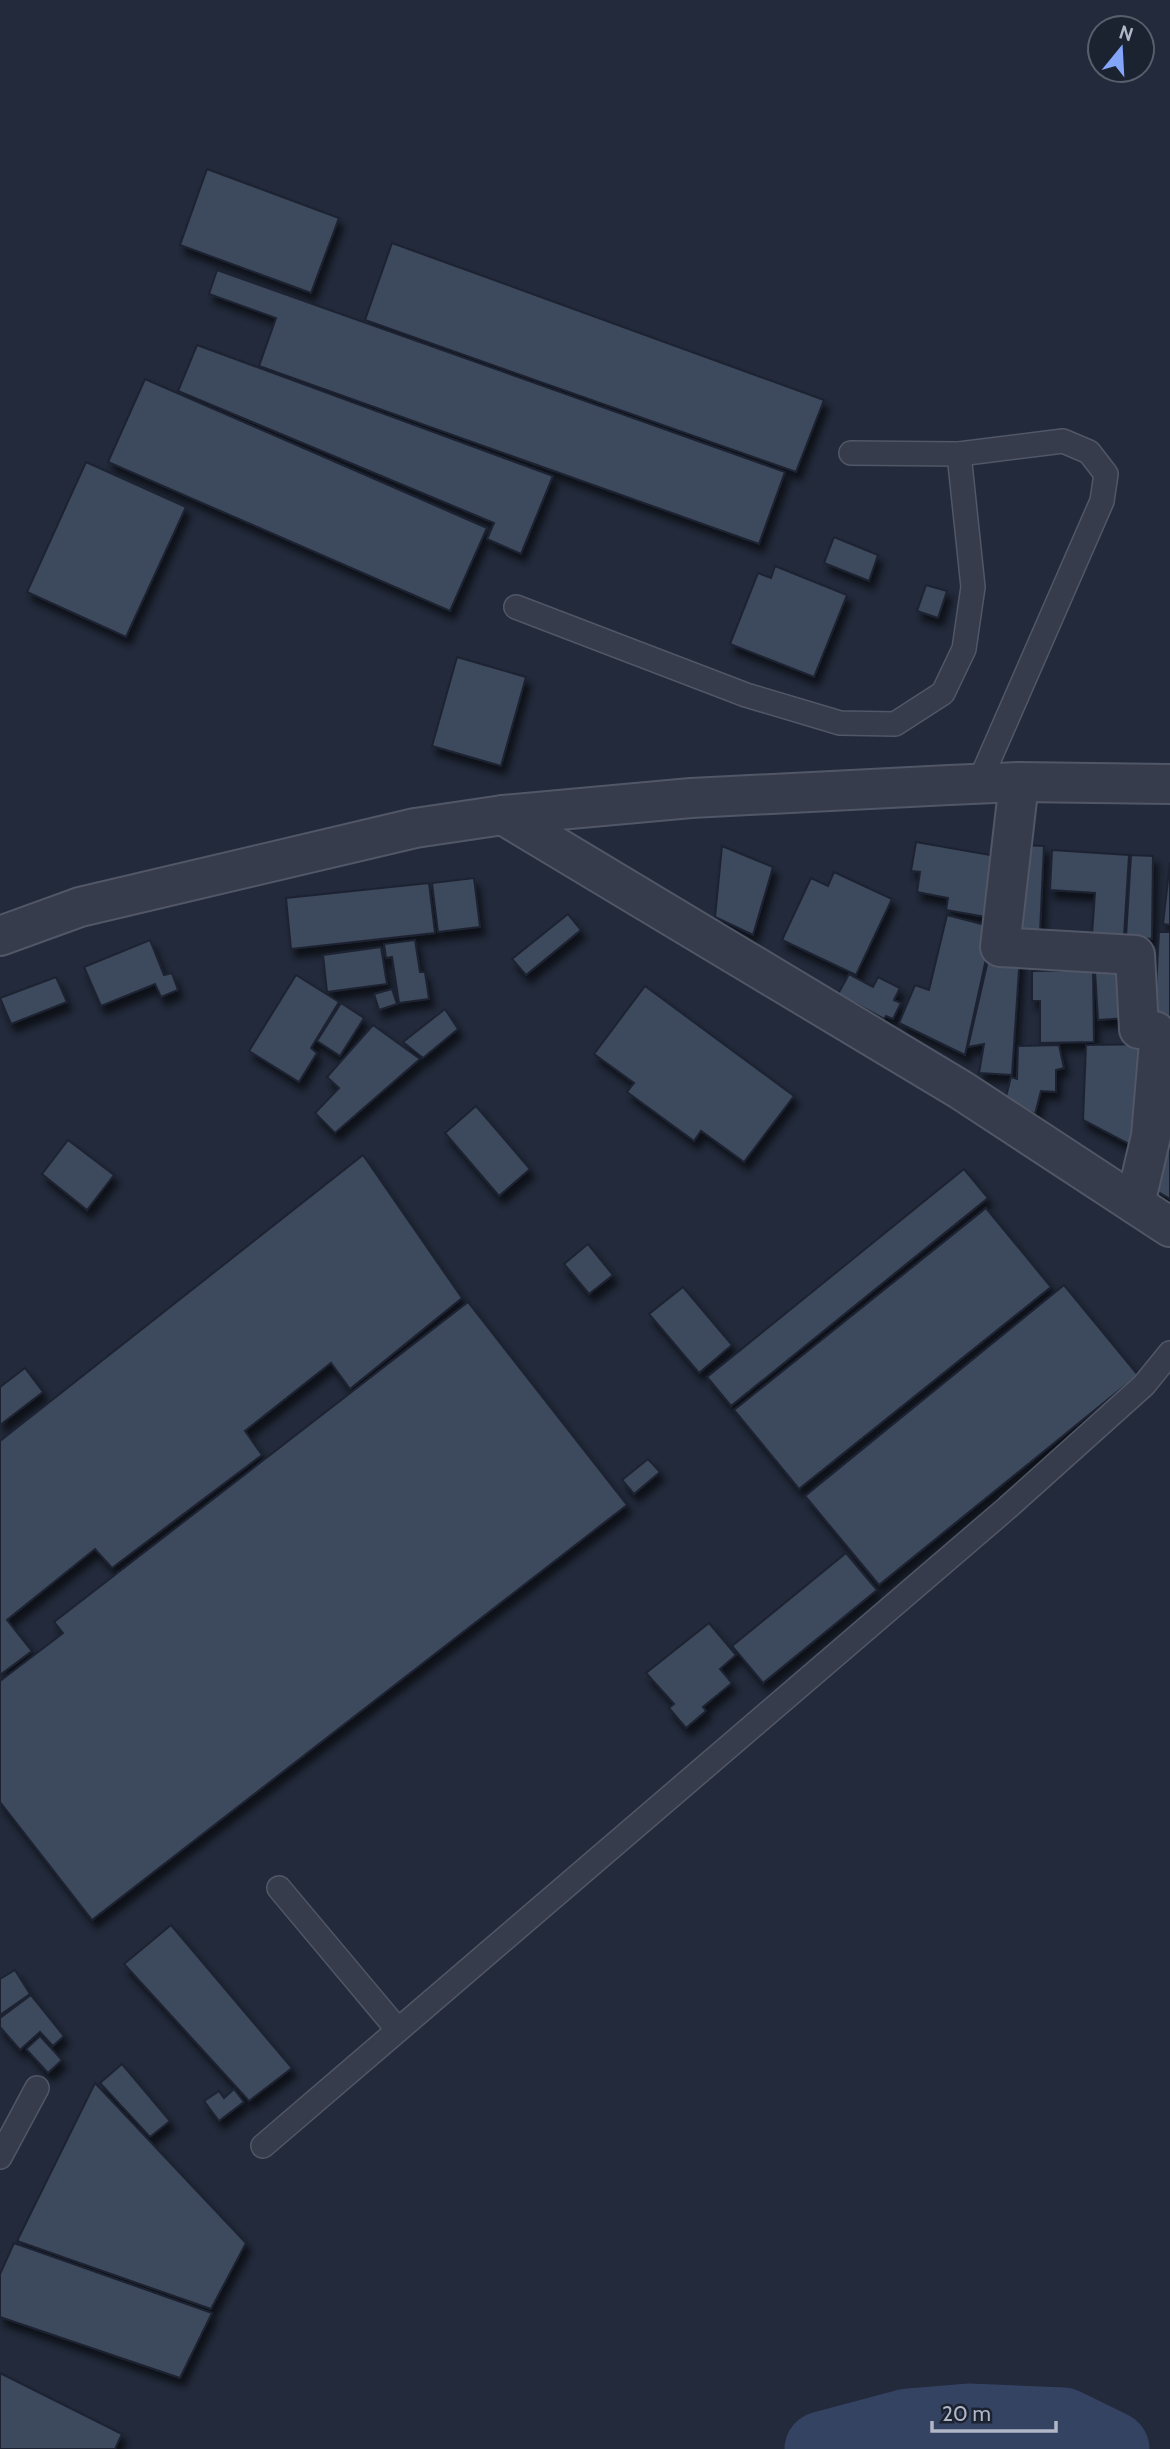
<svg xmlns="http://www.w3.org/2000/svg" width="1170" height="2449" font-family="Cabin,sans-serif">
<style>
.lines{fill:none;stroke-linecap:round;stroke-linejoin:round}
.river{stroke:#354363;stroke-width:75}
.building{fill:#3e485b;stroke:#1d2432;stroke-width:2;filter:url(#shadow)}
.lane-casing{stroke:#515766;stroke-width:26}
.street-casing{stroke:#515766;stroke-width:42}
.lane{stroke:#363c4c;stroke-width:23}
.street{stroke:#363c4c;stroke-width:38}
</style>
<defs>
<filter id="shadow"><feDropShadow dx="4.5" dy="8" stdDeviation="3.5" flood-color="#0009"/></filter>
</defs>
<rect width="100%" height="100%" fill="#222a3b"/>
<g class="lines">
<polyline class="river" points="822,2449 908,2426 968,2421 1063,2425 1112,2449"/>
</g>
<g class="building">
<polygon points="207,169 339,218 311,293 180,245"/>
<polygon points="392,243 824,400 796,472 365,320"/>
<polygon points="217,270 785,472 759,544 259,366 276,318 209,294"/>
<polygon points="197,345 553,476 521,554 487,539 494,523 178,391"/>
<polygon points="145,379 487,528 450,611 108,462"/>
<polygon points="86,462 186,507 126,637 27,592"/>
<polygon points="834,537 878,555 869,581 824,563"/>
<polygon points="775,566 847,595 814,677 730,644 758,573 771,578"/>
<polygon points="926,585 947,591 938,618 917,611"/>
<polygon points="457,657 526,677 501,766 432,746"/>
<polygon points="916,842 996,856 986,917 946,910 948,898 917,892 920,872 911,871"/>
<polygon points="1021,845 1044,846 1040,932 1016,930"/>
<polygon points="722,846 773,867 753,935 715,917"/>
<polygon points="1052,850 1129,855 1124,936 1092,934 1095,893 1050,890"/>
<polygon points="1131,855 1153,856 1152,939 1126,937"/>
<polygon points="1170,862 1170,925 1163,924"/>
<polygon points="834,872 892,899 856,975 782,940 811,878 828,886"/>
<polygon points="474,878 480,927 438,932 432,883"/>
<polygon points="429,883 435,933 291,949 286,898"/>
<polygon points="568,914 581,930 526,975 512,959"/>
<polygon points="947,915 993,927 965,1055 899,1023 915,985 929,990"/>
<polygon points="1159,932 1170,932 1170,1025 1154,1024"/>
<polygon points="150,940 164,975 172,973 178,990 161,997 155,984 101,1006 84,967"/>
<polygon points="415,940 420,972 425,972 429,999 399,1003 392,957 386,958 384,944"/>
<polygon points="381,947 387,984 327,992 323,955"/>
<polygon points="1020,955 1012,1075 979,1073 984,1044 968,1047 989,956"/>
<polygon points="1124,969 1128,1018 1098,1020 1095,971"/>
<polygon points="1093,970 1094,1042 1040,1043 1040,1001 1032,1001 1032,971"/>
<polygon points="849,974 873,987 878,977 900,988 894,1000 901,1003 893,1019 886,1016 884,1019 838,994"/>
<polygon points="296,975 339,1002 311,1048 317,1053 299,1082 249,1051"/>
<polygon points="56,977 67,1002 11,1024 0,998"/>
<polygon points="645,986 794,1096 744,1162 701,1131 694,1141 627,1092 634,1083 594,1054"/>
<polygon points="392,989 397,1004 379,1010 374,994"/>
<polygon points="341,1003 364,1018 340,1056 317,1041"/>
<polygon points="445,1009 458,1029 423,1058 403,1042"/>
<polygon points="373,1025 420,1059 335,1133 315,1113 339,1088 327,1077"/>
<polygon points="1153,1044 1144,1152 1083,1120 1086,1045"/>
<polygon points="1059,1045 1064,1068 1056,1070 1056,1092 1041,1091 1035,1114 1005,1100 1011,1077 1017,1079 1018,1046"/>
<polygon points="476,1106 530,1169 499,1196 445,1133"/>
<polygon points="1170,1124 1170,1199 1155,1190"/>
<polygon points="68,1140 114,1175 87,1210 42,1174"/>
<polygon points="363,1155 462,1298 350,1389 331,1363 245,1431 262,1455 112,1568 95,1549 7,1620 32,1651 0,1675 0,1441"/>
<polygon points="964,1169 988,1198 731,1406 707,1377"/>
<polygon points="986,1208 1051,1287 799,1489 734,1410"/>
<polygon points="588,1244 613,1275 589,1294 564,1264"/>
<polygon points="1064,1285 1138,1375 879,1585 805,1496"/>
<polygon points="683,1287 732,1345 699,1373 649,1314"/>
<polygon points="468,1302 627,1505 92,1920 0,1802 0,1681 63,1633 54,1622"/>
<polygon points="25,1368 43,1392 0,1425 0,1387"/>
<polygon points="648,1459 660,1472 634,1494 622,1480"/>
<polygon points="846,1553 877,1590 763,1683 732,1646"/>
<polygon points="709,1623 736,1655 720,1669 732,1683 703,1707 706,1711 686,1728 669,1708 674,1704 646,1673"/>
<polygon points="171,1925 292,2068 249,2101 124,1964"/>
<polygon points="15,1970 30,1994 0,2015 0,1979"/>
<polygon points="31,1995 64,2036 53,2046 40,2032 20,2050 0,2027 0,2018"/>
<polygon points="40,2036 62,2060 48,2073 26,2049"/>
<polygon points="122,2064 170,2121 150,2137 100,2083"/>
<polygon points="95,2083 246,2243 211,2309 17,2241"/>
<polygon points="234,2089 244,2102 219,2121 204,2101 219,2091 224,2098"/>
<polygon points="14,2243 212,2313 180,2378 0,2317 0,2274"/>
<polygon points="0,2373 122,2434 115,2449 0,2449"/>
</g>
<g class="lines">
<g class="lane-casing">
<g id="lane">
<polyline points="851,453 959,454 1063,441 1089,452 1106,474 1102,501 978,785"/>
<polyline points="516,607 746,695 840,723 895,724 943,693 964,649 973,587 959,454"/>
<polyline points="279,1888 398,2030"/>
<polyline points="263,2146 1007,1508 1144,1385 1170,1353"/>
<polyline points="0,2157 37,2088"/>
</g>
</g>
<g class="street-casing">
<g id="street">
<polyline points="1019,782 1000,947 1135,955 1139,1029 1155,1031 1159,1043 1151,1136 1135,1204"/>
<polyline points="503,815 961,1090 1170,1227"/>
<polyline points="0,936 80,907 415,828 503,815 691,798 949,785 1019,782 1170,784"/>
</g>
</g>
<use href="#lane" class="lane"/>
<use href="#street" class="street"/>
</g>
<g transform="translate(1121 49) rotate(18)"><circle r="33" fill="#1b2230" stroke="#575e6c" stroke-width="2"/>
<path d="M0-5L12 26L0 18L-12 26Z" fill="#83a5fa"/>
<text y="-10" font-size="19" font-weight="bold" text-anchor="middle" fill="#b1b7c7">N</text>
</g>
<path d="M932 2421v10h124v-10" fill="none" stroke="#b1b7c7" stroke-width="3.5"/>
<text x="942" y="2421" font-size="21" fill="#b1b7c7" stroke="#1b2230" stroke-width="5" paint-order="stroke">20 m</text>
</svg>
